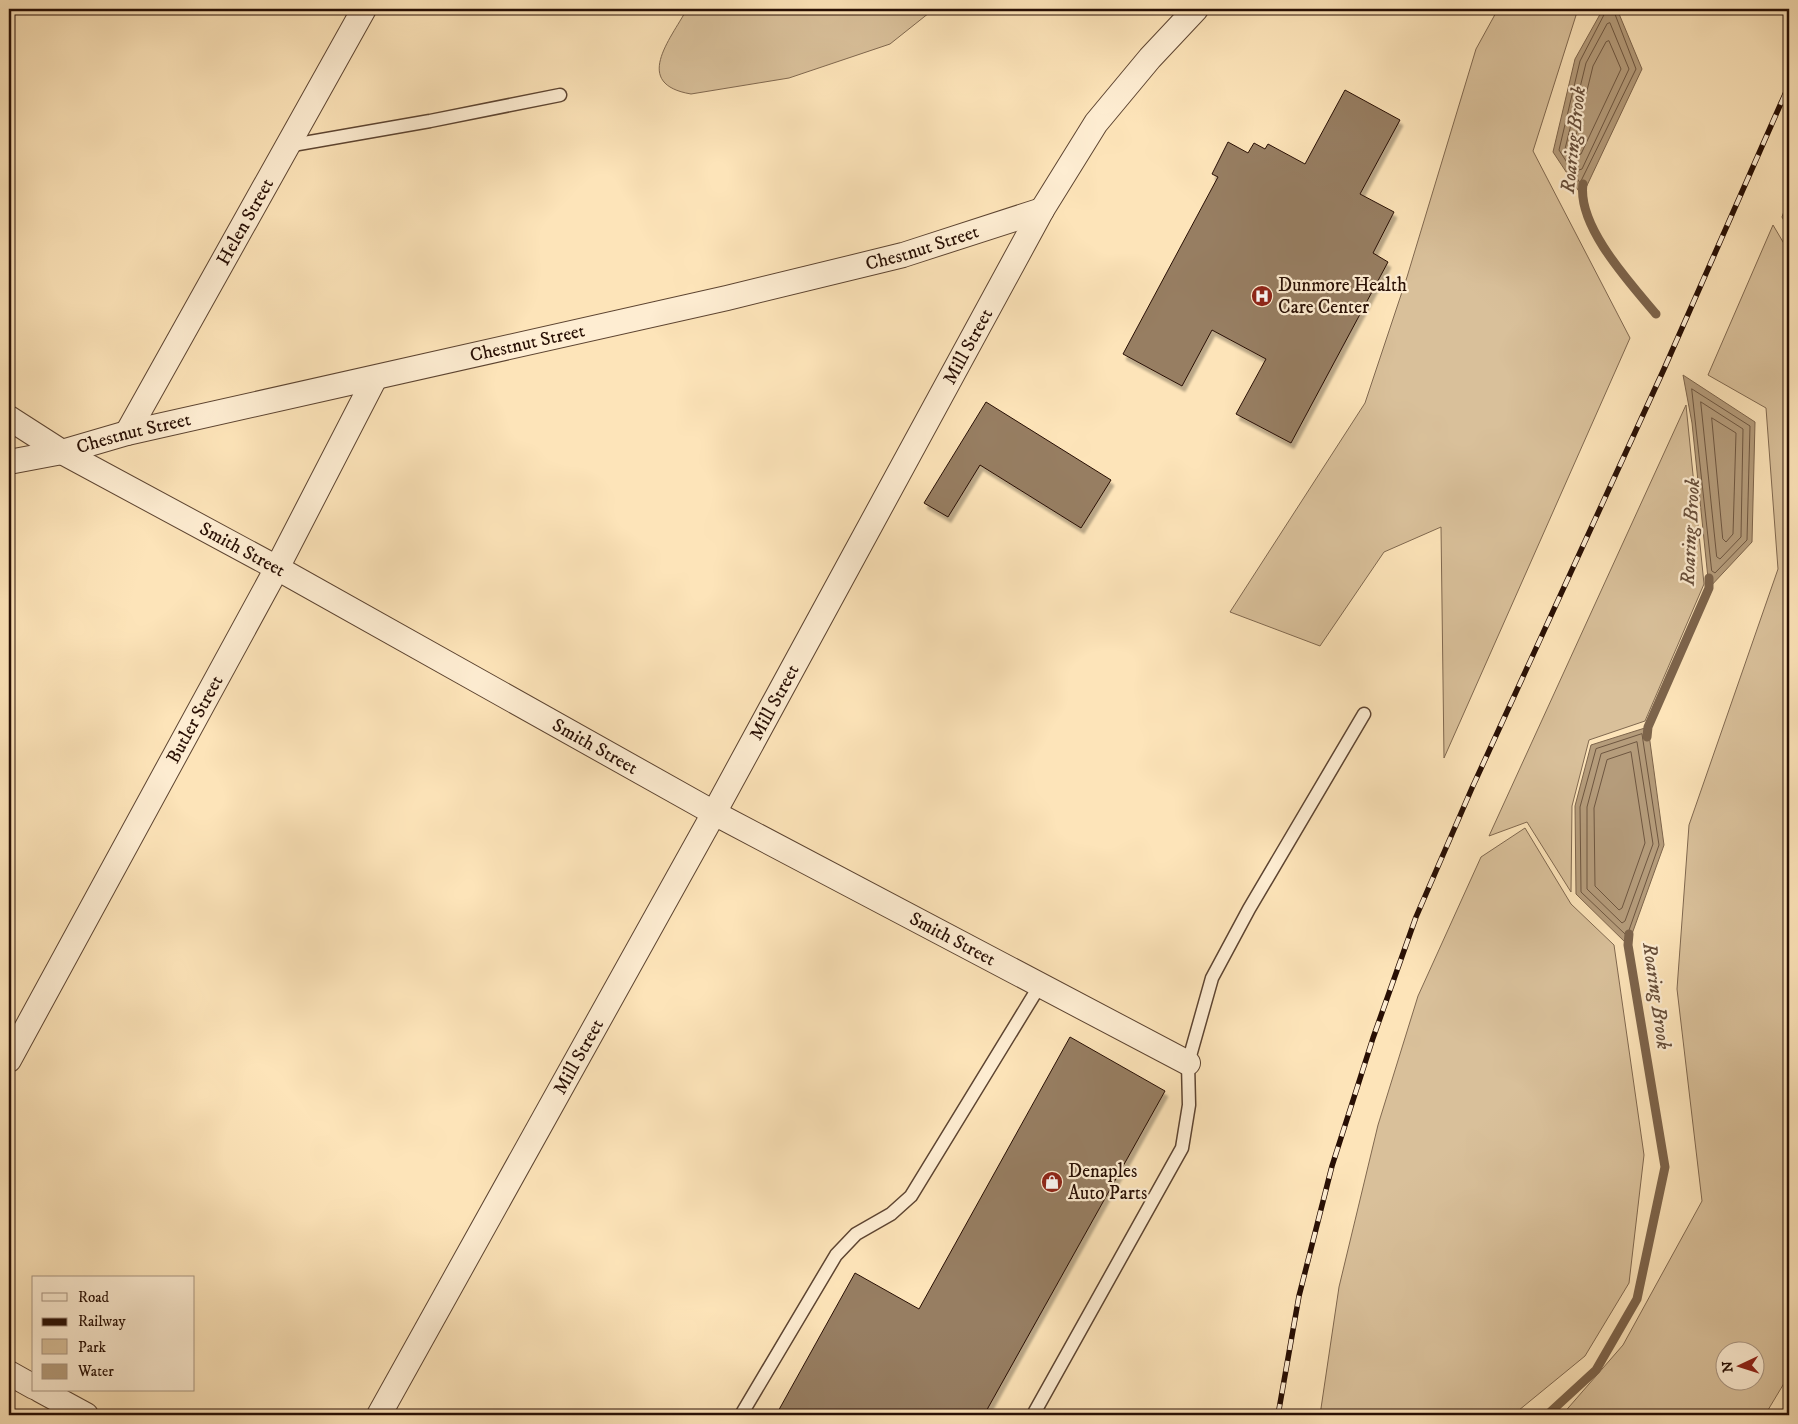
<svg xmlns="http://www.w3.org/2000/svg" width="1798" height="1424" font-family="'IM FELL DW Pica',serif">
<style>
.green{fill:#d9c09a;stroke:#80684f;fill-rule:evenodd}
.water{fill:#b59c7b;stroke:#7d644b}
.lines{fill:none;stroke-linecap:round;stroke-linejoin:round}
.shore{stroke:#6e5640;stroke-width:1}
.stream{stroke:#7d644b;stroke-width:9}
.building{fill:#977e62;stroke:#280f04;filter:url(#shadow)}
.lane-casing{stroke:#5d4431;stroke-width:15}
.street-casing{stroke:#5d4431;stroke-width:26}
.lane{stroke:#feedd2;stroke-width:12}
.street{stroke:#feedd2;stroke-width:24}
.rail-casing{stroke:#280f04;stroke-width:5.5}
.rail{stroke:#feedd2;stroke-width:4;stroke-dasharray:11;stroke-linecap:butt}
.labels{text-anchor:middle;dominant-baseline:central;stroke-width:4.5;stroke-linejoin:round;paint-order:stroke}
.street-label{font-size:19px;fill:#280f04;stroke:#feedd2}
.poi-label{font-size:19px;fill:#280f04;stroke:#feedd2;text-anchor:start}
.water-label{font-size:20px;font-style:italic;fill:#674e3a;stroke:#feedd2}
</style>
<defs>
<filter id="shadow"><feDropShadow dx="3" dy="5.5" stdDeviation="1" flood-color="#0004"/></filter>
</defs>
<rect width="100%" height="100%" fill="#fde4b9"/>
<filter id="stains"><feTurbulence type="fractalNoise" baseFrequency=".004" numOctaves="4"/><feColorMatrix values="0 0 0 0 .2 0 0 0 0 .09 0 0 0 0 .02 0 0 0 .5 -.17"/></filter>
<radialGradient id="worn" r=".72"><stop offset=".6" stop-color="#630" stop-opacity="0"/><stop offset="1" stop-color="#630" stop-opacity=".3"/></radialGradient>
<g class="green">
<path d="M687,9H934L890,44L789,78L691,94C632,84 670,40 687,9Z"/>
<polygon points="1498,9 1578,9 1533,151 1630,338 1444,758 1441,527 1384,552 1320,646 1230,612 1365,403 1407,277 1476,49"/>
<polygon points="1789,197 1789,230 1782,217"/>
<path d="M1773,225L1789,252V1375L1765,1415H1562L1623,1345L1702,1201L1677,989L1689,825L1778,569L1766,408L1708,375ZM1726,1352H1756V1382H1726Z"/>
<polygon points="1686,405 1704,584 1645,721 1589,740 1572,806 1571,892 1527,822 1489,836"/>
<polygon points="1525,828 1571,904 1614,945 1644,1155 1629,1283 1585,1356 1513,1415 1320,1415 1339,1287 1378,1125 1418,996 1481,857"/>
</g>
<g class="water">
<polygon points="1603,9 1617,9 1642,69 1582,196 1553,152 1575,59"/>
<polygon points="1683,375 1755,422 1752,542 1709,588 1692,423"/>
<polygon points="1648,727 1664,845 1628,945 1576,894 1575,806 1591,745"/>
</g>
<g class="lines">
<g class="shore">
<polyline points="1607,9 1580,61 1559,150 1580,183 1636,69 1613,9"/>
<polygon points="1610,23 1629,69 1582,169 1579,170 1565,149 1586,63 1607,24"/>
<polygon points="1609,41 1621,69 1581,154 1578,155 1573,148 1593,66 1606,42"/>
<polygon points="1692,389 1750,426 1747,540 1715,573 1712,571"/>
<polygon points="1701,402 1743,429 1741,537 1720,559 1717,557"/>
<polygon points="1712,418 1736,433 1733,534 1726,542 1723,539"/>
<polygon points="1642,734 1659,845 1628,933 1625,934 1581,892 1580,807 1596,749"/>
<polygon points="1637,742 1653,844 1625,921 1622,923 1587,889 1587,807 1601,754"/>
<polygon points="1631,752 1645,843 1622,908 1619,910 1595,886 1594,808 1607,760"/>
</g>
<g class="stream">
<path d="M1583,184C1577,226 1630,283 1656,314"/>
<polyline points="1647,737 1648,727 1709,588 1709,578"/>
<polyline points="1547,1415 1596,1370 1637,1299 1665,1167 1628,945 1629,934"/>
</g>
</g>
<g class="building">
<polygon points="1345,90 1400,120 1360,194 1394,212 1373,253 1388,262 1291,443 1236,414 1266,359 1212,330 1182,386 1123,354 1218,177 1212,174 1228,142 1248,153 1254,143 1265,149 1268,144 1305,164"/>
<polygon points="986,402 1111,480 1081,528 980,465 948,517 924,503"/>
<polygon points="1070,1037 1165,1091 984,1415 776,1415 855,1273 919,1309"/>
</g>
<g class="lines">
<g class="lane-casing">
<g id="lane">
<polyline points="287,146 430,121 560,95"/>
<polyline points="741,1415 836,1255 856,1234 891,1214 911,1196 1040,985"/>
<polyline points="1033,1415 1182,1148 1189,1105 1188,1063 1212,978 1249,909 1364,714"/>
</g>
</g>
<g class="street-casing">
<g id="street">
<path id="s1" d="M9,418L62,452L277,568L714,813L1188,1063"/>
<path id="s2" d="M127,433L364,9"/>
<path id="s3" d="M9,462L62,452L127,433L727,298L903,255L1042,210"/>
<path id="s4" d="M9,1060L277,568L375,378"/>
<polyline points="9,1373 34,1387"/>
<polyline points="40,1390 86,1415"/>
<path id="s5" d="M379,1415L714,813L1042,210L1096,123L1150,58L1196,9"/>
</g>
</g>
<use href="#lane" class="lane"/>
<use href="#street" class="street"/>
<g class="rail-casing">
<polyline id="rail" points="1278,1415 1299,1296 1332,1166 1373,1038 1416,917 1472,788 1664,369 1789,85"/>
</g>
<use href="#rail" class="rail"/>
</g>
<defs>
<g id="hospital-disc" transform="scale(1.125)"><circle r="9.5" fill="#8f2418" stroke="#feedd2"/><path d="M-5-5h3v3.5h4V-5h3V5h-3V1.5h-4V5h-3Z" fill="#fff"/></g>
<g id="shop-disc" transform="scale(1.125)"><circle r="9.5" fill="#8f2418" stroke="#feedd2"/><path d="M-5-2.5h2.3a2.7 3.5 0 0 1 5.4 0H5L5.5 6h-11ZM-1.5-2.5h3a1.5 2.3 0 0 0-3 0Z" fill="#fff"/></g>
</defs>
<g fill-rule="evenodd">
<use href="#hospital-disc" x="1262" y="296"/>
<use href="#shop-disc" x="1052" y="1182"/>
</g>
<g class="labels">
<g class="street-label">
<text stroke="none"><textPath href="#s2" startOffset="242">Helen Street</textPath></text>
<text stroke="none"><textPath href="#s3" startOffset="938">Chestnut Street</textPath></text>
<text stroke="none"><textPath href="#s3" startOffset="532">Chestnut Street</textPath></text>
<text stroke="none"><textPath href="#s5" startOffset="1220">Mill Street</textPath></text>
<text stroke="none"><textPath href="#s3" startOffset="128">Chestnut Street</textPath></text>
<text stroke="none"><textPath href="#s1" startOffset="268">Smith Street</textPath></text>
<text stroke="none"><textPath href="#s5" startOffset="815">Mill Street</textPath></text>
<text stroke="none"><textPath href="#s4" startOffset="388">Butler Street</textPath></text>
<text stroke="none"><textPath href="#s1" startOffset="672">Smith Street</textPath></text>
<text stroke="none"><textPath href="#s1" startOffset="1078">Smith Street</textPath></text>
<text stroke="none"><textPath href="#s5" startOffset="410">Mill Street</textPath></text>
</g>
<g class="poi-label">
<text x="1278" y="285">Dunmore Health<tspan x="1278" dy="22">Care Center</tspan></text>
<text x="1068" y="1171">Denaples<tspan x="1068" dy="22">Auto Parts</tspan></text>
</g>
<g class="water-label">
<text transform="translate(1574 140) rotate(-84)">Roaring Brook</text>
<text transform="translate(1691 532) rotate(-87)">Roaring Brook</text>
<text transform="translate(1656 996) rotate(82)">Roaring Brook</text>
</g>
</g>
<rect width="1798" height="1424" fill="none" stroke="#fde4b9" stroke-width="30"/>
<rect x="10" y="10" width="1778" height="1404" fill="none" stroke="#280f04" stroke-width="2.5"/>
<rect x="15" y="15" width="1768" height="1394" fill="none" stroke="#280f04"/>
<rect x="32" y="1276" width="162" height="115" fill="#feedd2" stroke="#a89480"/>
<rect x="42" y="1293" width="25" height="8" fill="#feedd2" stroke="#a89480"/>
<text x="78" y="1302" font-size="15" fill="#280f04">Road</text>
<rect x="42" y="1318" width="25" height="8" fill="#280f04" stroke="#a89480"/>
<text x="78" y="1326" font-size="15" fill="#280f04">Railway</text>
<rect x="42" y="1339" width="25" height="15" fill="#d9c09a" stroke="#a89480"/>
<text x="78" y="1352" font-size="15" fill="#280f04">Park</text>
<rect x="42" y="1364" width="25" height="15" fill="#b59c7b" stroke="#a89480"/>
<text x="78" y="1376" font-size="15" fill="#280f04">Water</text>
<g transform="translate(1740 1366) rotate(266)"><circle r="24" fill="#feedd2" stroke="#a89480"/>
<path d="M0-4L9 19L0 12L-9 19Z" fill="#8f2418"/>
<text y="-8" font-size="14" font-weight="bold" text-anchor="middle" fill="#280f04">N</text>
</g>
<rect width="100%" height="100%" filter="url(#stains)"/>
<rect width="100%" height="100%" fill="url(#worn)"/>
</svg>
